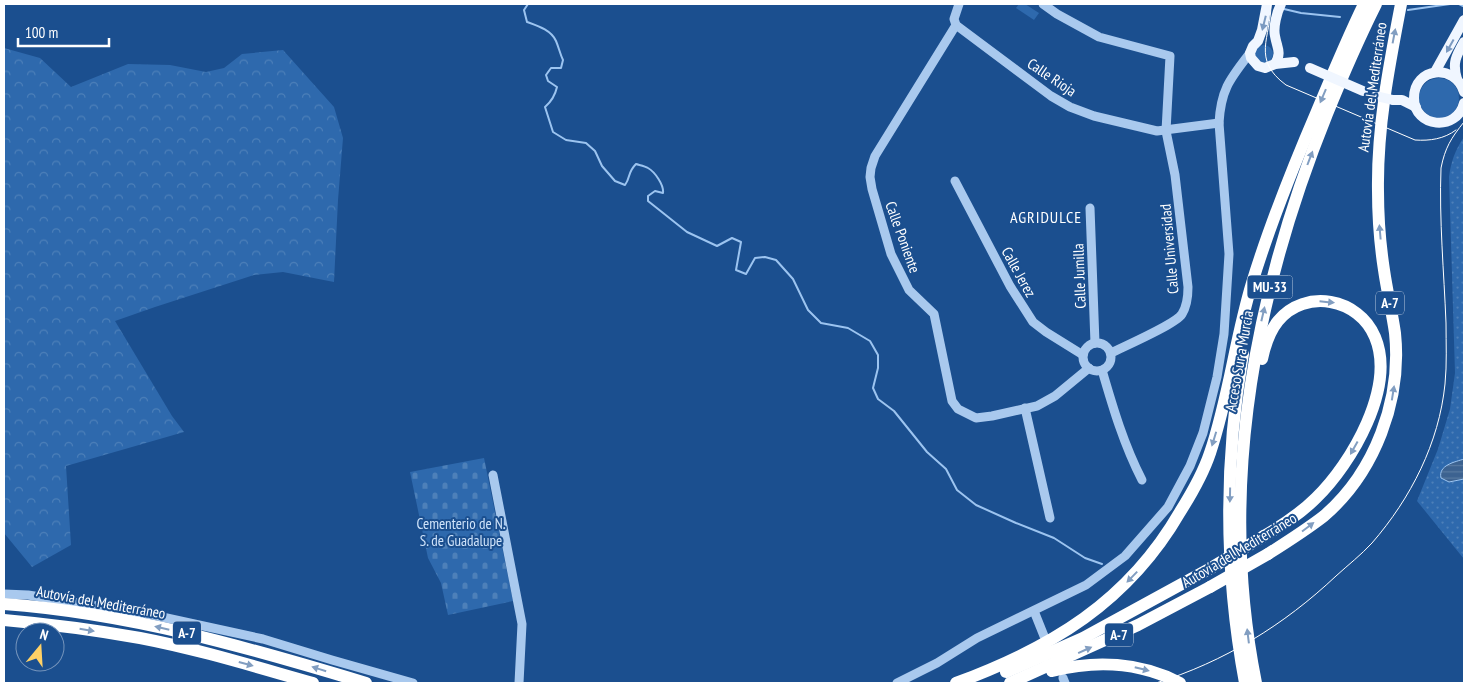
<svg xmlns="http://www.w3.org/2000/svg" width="1468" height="687" font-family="'PT Sans Narrow',sans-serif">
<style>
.grass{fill:#2e69ad}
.forest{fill:url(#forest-crowns)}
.cemetery{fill:url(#cemetery-stones)}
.park{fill:url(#park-dots)}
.water{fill:url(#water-rules);stroke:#9cc4f0}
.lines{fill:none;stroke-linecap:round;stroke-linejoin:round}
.stream{stroke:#9cc4f0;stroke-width:2}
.minor{stroke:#a9c9ee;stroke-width:9}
.major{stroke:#f0f6ff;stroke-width:10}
.highway{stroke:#fff;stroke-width:12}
.tram{stroke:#fff;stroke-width:1}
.major-bridge{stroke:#f0f6ff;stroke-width:10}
.highway-bridge{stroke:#fff;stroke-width:12}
.oneway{fill:#7b9ac1}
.oneway2{fill:#829ec1}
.labels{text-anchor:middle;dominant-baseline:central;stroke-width:4;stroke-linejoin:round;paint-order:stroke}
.shield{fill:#1b4f8f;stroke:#bbcadd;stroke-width:1}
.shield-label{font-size:14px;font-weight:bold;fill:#fff}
.street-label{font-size:15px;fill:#fff;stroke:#1b4f8f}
.park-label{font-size:15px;fill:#cfe3fa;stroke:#1b4f8f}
.neighbourhood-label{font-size:16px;letter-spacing:1px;fill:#fff;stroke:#1b4f8f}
</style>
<defs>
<pattern id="forest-crowns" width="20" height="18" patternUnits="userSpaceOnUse" patternTransform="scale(1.25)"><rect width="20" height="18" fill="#2e69ad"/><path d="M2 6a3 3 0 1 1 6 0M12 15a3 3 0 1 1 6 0" fill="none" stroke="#4d80b9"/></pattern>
<pattern id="cemetery-stones" width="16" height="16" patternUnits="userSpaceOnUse" patternTransform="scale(1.25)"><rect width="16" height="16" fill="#2e69ad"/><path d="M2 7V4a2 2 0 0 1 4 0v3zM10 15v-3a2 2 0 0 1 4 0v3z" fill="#4d80b9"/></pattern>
<pattern id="park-dots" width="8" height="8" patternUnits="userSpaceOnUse" patternTransform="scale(1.25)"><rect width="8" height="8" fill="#2e69ad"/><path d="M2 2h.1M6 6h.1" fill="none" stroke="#4d80b9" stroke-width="1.8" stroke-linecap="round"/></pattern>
<pattern id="water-rules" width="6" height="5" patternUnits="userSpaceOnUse" patternTransform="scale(1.25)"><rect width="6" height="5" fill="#3c6290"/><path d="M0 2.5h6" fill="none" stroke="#597aa1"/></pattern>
</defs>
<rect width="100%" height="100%" fill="#1b4f8f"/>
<g class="grass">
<polygon points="1019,4 1025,4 1039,13 1034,20 1016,8"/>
<circle cx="1264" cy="54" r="9"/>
<circle cx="1439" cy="98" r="20"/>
</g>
<polygon class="forest" points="4,48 40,58 71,87 128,64 170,65 206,72 224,68 242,54 283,50 334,107 343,138 338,200 334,282 283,272 254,275 155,307 115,321 172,416 184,432 66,466 71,545 32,567 4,533"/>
<polygon class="cemetery" points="484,458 513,601 448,615 441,583 428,558 410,472"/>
<path class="park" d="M1464,137V559L1417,501L1438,449L1450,409L1455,373L1449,177C1451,162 1455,150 1464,137Z"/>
<path class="water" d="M1464,459V479L1449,482L1441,478C1438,465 1455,462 1464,459Z"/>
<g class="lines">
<g class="stream">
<path d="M528,4L524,10L527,22C538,26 551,30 556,41C559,48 560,54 563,60L561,68H551L546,75L548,81L557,87C555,96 552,101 545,107L553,132L566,140L586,143L595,151L602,166L615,181L625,185C631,177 627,173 636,164C639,165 645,166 648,168C655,172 664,185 663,193L655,191L648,196V201L687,232L717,246L732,238L741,242L736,270L746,274L755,258L765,257L776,260L793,279L808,310L821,323L848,328L870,341L878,355V368L873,388L878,399L894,411L927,452L946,469L957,490L976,505L1016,523L1054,538L1085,558L1102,564"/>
<polyline points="1459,4 1463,6"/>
<polyline points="1284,9 1301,13 1340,17"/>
<polyline points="1408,10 1450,4"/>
</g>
<g class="minor">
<polyline points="959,4 954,19 956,25 1051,96 1070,107 1094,116 1157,131 1219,123"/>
<path d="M1043,4L1057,14L1099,37L1170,56L1166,131L1175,175L1188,287C1188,296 1187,306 1182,314C1176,324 1125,346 1111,353"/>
<polyline points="956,25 875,156 871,168 870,177 872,189 891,254 909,290 934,314 952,401 958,409 976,418 992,416 1037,406 1055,396 1089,368"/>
<polyline points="955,181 1010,286 1033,322 1046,332 1083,355"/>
<polyline points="1090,208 1095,343"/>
<circle cx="1097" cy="357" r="14"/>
<path d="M1102,370C1113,408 1124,445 1142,480"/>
<polyline points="1025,408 1050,518"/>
<polyline points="493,475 522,624 519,683"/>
<polyline points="4,594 28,595 153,615 263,639 332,660 413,683"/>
<polyline points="1034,611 1044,636"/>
<polyline points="1063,678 1065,683"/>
<path d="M897,683L937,663L977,638L1086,585L1125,556L1168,507L1190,466L1203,433L1217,377L1224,334L1229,254L1219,123C1221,89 1230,79 1250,53"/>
</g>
<g class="major">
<polyline points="1267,4 1262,30 1258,41 1253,46 1250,53 1251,58 1258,66 1265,68 1275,64 1294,62"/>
<path d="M1275,64C1282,52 1277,48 1275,36C1273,27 1277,12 1281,4"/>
<polyline points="1435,72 1464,20"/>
<path d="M1457,79C1452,63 1456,56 1464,42"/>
<path d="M1464,92C1455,63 1414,67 1414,98C1414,128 1457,132 1464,103"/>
<polyline points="1393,100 1402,100 1416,107"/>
</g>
<g class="highway">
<path d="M1243,354C1224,463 1225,575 1245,683"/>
<path d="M1262,359C1265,345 1269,332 1278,321C1305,288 1359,298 1375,337C1396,387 1352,463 1316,498C1301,513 1283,525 1264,536"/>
<path d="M1268,554C1287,542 1306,530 1324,516C1375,472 1402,400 1395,333C1392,312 1387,291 1384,270C1380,244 1378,217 1378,191C1377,127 1389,66 1401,4"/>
<path d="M4,604C128,613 247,647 366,683"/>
<path d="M4,620C49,624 95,630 140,638C198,649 256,667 313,683"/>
<path d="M1052,671C1095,660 1140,662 1180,683"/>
<polyline points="1006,672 1083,638 1211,568"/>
<path d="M956,683C1051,648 1128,602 1180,512C1192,493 1203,474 1210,453C1229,397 1235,339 1252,283C1270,224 1293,167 1317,111C1332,75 1347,39 1364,4"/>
<polyline points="1010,683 1138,625 1210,587"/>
<path d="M1256,683C1217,489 1254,295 1327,114C1342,77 1358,40 1376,4"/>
</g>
<g class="tram">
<path d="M1271,4C1271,38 1251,59 1286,85L1415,140C1430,141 1444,139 1456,130"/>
<path d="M1156,683C1224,662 1284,625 1336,576C1348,565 1361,555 1372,543C1411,498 1439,443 1445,384C1447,364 1446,344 1446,323C1444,272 1439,220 1441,168C1445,148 1451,138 1464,122"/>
</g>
<g class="major-bridge">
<polyline points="1310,68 1363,91"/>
<polyline points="1376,96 1393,100"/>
</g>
<g class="highway-bridge">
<polyline points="1211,568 1264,536"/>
<polyline points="1210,587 1268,554"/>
</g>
</g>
<defs><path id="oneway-solid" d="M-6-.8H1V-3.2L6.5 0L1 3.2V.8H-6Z" transform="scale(1.25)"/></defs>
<g class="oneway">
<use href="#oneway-solid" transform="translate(1264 23) rotate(104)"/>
<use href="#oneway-solid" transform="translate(1450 46) rotate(119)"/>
</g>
<g class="oneway2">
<use href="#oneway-solid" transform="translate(1394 36) rotate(-79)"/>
<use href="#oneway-solid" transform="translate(1323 96) rotate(113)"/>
<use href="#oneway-solid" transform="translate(1310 158) rotate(-69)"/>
<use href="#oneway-solid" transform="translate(1380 232) rotate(-95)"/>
<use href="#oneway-solid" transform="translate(1327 302) rotate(6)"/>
<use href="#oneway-solid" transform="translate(1263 314) rotate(-77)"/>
<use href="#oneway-solid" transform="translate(1393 393) rotate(-81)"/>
<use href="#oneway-solid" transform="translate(1214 439) rotate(107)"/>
<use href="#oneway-solid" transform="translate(1354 448) rotate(119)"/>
<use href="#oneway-solid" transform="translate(1230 495) rotate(91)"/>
<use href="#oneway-solid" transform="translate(1308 527) rotate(-37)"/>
<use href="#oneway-solid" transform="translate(1132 577) rotate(134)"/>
<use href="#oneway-solid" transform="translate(162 628) rotate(-167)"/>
<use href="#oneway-solid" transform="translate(87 630) rotate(9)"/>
<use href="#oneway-solid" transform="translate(1248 636) rotate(-97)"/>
<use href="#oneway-solid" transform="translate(1085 650) rotate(-24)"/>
<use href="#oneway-solid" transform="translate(246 664) rotate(15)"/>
<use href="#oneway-solid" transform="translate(319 669) rotate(-163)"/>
<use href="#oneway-solid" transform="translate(1142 669) rotate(14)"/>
</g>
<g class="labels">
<g class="shield">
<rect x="1247.5" y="275.5" width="45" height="23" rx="4"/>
<rect x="1376" y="291.5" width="28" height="23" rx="4"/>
<rect x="173" y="621.5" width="28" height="23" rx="4"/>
<rect x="1105" y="623.5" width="28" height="23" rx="4"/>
</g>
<g class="shield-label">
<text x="1270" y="287">MU-33</text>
<text x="1390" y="303">A-7</text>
<text x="187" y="633">A-7</text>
<text x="1119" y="635">A-7</text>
</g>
<g class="street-label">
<text transform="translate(1052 77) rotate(34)">Calle Rioja</text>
<text transform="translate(1372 87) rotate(-82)">Autovía del Mediterráneo</text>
<text transform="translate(903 237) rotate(70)">Calle Poniente</text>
<text transform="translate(1169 249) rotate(-95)">Calle Universidad</text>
<text transform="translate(1019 272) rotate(61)">Calle Jerez</text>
<text transform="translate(1079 276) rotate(-92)">Calle Jumilla</text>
<text transform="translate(1239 361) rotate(-80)">Acceso Sur a Murcia</text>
<text transform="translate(1239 550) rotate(-31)">Autovía del Mediterráneo</text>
<text transform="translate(101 602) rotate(10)">Autovía del Mediterráneo</text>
</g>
<g class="park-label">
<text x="461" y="523">Cementerio de N.<tspan x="461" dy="17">S. de Guadalupe</tspan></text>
</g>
<g class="neighbourhood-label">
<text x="1046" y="217">AGRIDULCE</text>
</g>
</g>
<rect width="1468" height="687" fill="none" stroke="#ffffff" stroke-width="10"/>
<g transform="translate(40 647) rotate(18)"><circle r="24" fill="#1b4f8f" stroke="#7695bc"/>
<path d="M0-4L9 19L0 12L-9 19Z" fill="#ffd166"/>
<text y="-8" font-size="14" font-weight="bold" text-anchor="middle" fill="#ffffff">N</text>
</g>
<path d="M18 38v8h91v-8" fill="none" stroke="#ffffff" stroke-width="2.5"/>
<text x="25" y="38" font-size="15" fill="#ffffff" stroke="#1b4f8f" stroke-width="4" paint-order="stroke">100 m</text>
</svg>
